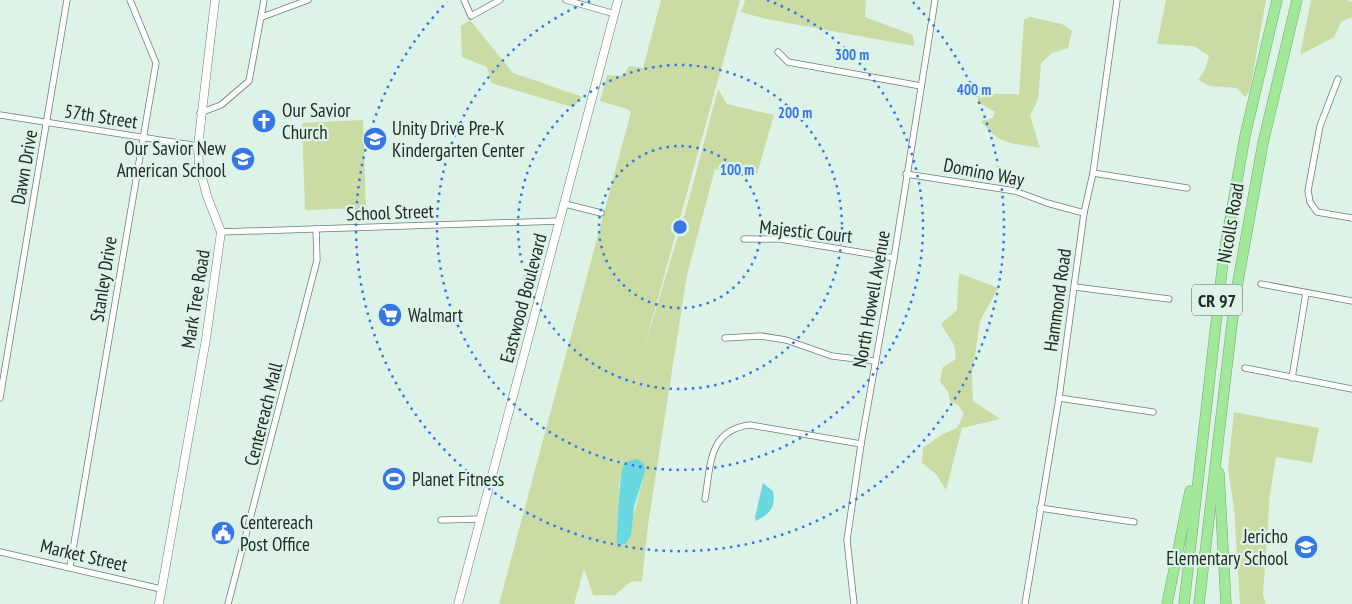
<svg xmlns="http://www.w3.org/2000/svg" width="1352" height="604" font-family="'PT Sans Narrow',sans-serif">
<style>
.green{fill:#cadca4;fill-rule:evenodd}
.water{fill:#69d8e0}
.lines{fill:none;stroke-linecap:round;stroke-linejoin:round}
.street-casing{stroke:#6a7e73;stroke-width:7}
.secondary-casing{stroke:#6a7e73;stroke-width:9}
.highway-casing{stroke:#75a671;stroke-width:11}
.street{stroke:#fff;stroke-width:5.5}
.secondary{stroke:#fff;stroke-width:8}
.highway{stroke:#a1e89a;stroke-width:10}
.ring{fill:none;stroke:#3677e5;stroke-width:2.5;stroke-dasharray:2.5 5}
.labels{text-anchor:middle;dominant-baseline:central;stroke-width:4.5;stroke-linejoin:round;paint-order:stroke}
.shield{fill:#def3e7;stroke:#5a665f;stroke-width:1}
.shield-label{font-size:18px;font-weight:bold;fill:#222a25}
.poi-label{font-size:19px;fill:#222a25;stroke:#def3e7;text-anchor:start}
.street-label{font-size:19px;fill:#222a25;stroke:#def3e7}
.centre{fill:#3677e5;stroke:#def3e7;stroke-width:2.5}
.ring-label{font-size:15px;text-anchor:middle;font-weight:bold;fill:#3677e5;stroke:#def3e7;stroke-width:4.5;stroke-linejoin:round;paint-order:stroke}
</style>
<rect width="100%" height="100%" fill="#def3e7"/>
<g class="green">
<path d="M661,0H740L600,509L642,356L689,199L718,89L727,104L774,115L757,174L715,169L687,275L648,525L642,581L630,582L615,595H593L584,569L574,604H499L631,112L627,109L600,101L607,75L624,76L629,66L643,68ZM629,461L645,472L634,513L616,530C622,509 613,476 629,461Z"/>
<polygon points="745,0 866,0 865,17 913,35 914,46 766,19 741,12"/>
<polygon points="1166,0 1266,0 1250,90 1245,97 1237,88 1210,86 1198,80 1205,70 1209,56 1194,46 1157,44"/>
<polygon points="1311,0 1347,0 1352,2 1352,17 1341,22 1334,37 1300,55"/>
<path d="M1030,17L1062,24L1072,31L1068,48L1052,53L1041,63L1038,100L1030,115L1040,148C1013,143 998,145 981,121L993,118L995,112L977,102L979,94H1019L1024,20Z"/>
<polygon points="470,20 513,73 583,97 572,107 491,83 487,67 462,57 461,26"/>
<polygon points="363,120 366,208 305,210 302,123"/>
<polygon points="959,273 998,288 980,321 972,375 973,401 1000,419 962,428 946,490 936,474 922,463 923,448 943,434 957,428 964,414 958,405 950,401 948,392 940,381 943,367 956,359 954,345 941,324 957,310"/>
<polygon points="1234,412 1319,428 1312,463 1276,457 1270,494 1263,595 1266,604 1240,604 1234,508 1228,468"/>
</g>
<g class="water">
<path d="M637,459L644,463L645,472L634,507L631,536L625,544L617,545C616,535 620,474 623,466C626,461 632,460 637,459Z"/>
<path d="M763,483L773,491C776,507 770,514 756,521L755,517Z"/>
</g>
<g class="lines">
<g class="street-casing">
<g id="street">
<polyline points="464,0 471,16 500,0"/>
<polyline points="566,0 615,14"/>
<polyline points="262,17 308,0"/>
<polyline points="778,52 788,62 921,86"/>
<polyline points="1338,79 1320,126 1308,191 1310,202 1317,212 1352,218"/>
<polyline points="200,113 221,105 249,81 264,0"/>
<polyline points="0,115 198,146"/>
<polyline points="1093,173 1187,188"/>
<polyline points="906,174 1015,191 1047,203 1084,213"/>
<polyline points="565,204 601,213"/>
<polyline points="221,232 560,221"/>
<polyline points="744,239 780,239 894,258"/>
<polyline points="1261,284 1352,301"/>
<polyline points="1075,287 1169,299"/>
<polyline points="725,338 761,336 786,340 832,356 874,361"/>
<polyline points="1245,368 1352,389"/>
<polyline points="1292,378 1306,293"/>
<polyline points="0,398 67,0"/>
<polyline points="1059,398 1153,412"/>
<path d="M705,499C711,465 708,430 750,425L861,444"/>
<polyline points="1040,508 1134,522"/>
<polyline points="441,520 480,519"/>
<polyline points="0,552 161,589"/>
<polyline points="70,567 156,63 130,0"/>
<polyline points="228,604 317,260 316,229"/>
<polyline points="854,604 847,540 861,444 894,258 935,0"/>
<polyline points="1025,604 1059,398 1084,213 1093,173 1117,0"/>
</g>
</g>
<g class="secondary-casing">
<g id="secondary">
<polyline points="159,604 206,339 221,232 207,196 199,166 198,146 215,0"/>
<polyline points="458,604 618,0"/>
</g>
</g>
<g class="highway-casing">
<g id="highway">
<polyline points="1219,473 1226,604"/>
<polyline points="1167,604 1190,491"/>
<polyline points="1184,604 1224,253 1245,136 1277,0"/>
<polyline points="1199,604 1235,298 1263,143 1297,0"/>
</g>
</g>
<use href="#street" class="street"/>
<use href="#secondary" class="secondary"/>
<use href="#highway" class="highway"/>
</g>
<g class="ring">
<circle cx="680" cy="227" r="81"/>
<circle cx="680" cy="227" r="162"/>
<path d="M767 0A243 243 0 1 1 593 0"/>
<path d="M913 2A324 324 0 1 1 447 2"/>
</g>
<defs>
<g id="church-disc" transform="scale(1.25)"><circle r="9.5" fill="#3677e5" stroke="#def3e7"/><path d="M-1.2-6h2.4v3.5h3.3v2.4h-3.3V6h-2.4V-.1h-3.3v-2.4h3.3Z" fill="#fff"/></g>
<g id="school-disc" transform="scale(1.25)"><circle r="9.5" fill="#3677e5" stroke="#def3e7"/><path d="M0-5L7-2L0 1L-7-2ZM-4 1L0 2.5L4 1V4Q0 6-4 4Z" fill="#fff"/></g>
<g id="supermarket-disc" transform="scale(1.25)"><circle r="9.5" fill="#3677e5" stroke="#def3e7"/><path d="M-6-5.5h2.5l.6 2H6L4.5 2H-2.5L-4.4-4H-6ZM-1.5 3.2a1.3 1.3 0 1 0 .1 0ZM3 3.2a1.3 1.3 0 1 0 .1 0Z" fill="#fff"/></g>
<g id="stadium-disc" transform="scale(1.25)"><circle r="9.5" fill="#3677e5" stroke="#def3e7"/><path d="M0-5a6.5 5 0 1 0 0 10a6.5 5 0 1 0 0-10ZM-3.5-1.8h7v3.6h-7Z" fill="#fff"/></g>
<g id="civic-disc" transform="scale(1.25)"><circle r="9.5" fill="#3677e5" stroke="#def3e7"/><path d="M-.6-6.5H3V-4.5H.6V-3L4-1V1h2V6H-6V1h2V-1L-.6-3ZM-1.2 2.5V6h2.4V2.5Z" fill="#fff"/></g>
</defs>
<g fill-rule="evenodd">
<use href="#church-disc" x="264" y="121"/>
<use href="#school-disc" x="375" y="139"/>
<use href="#school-disc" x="243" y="159"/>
<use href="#supermarket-disc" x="390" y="315"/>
<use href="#stadium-disc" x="394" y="479"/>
<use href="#civic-disc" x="223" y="533"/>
<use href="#school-disc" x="1306" y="547"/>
</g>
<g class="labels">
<rect class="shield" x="1192" y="284.5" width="50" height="31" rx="4"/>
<g class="shield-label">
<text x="1217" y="300">CR 97</text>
</g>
<g class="poi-label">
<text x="282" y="110">Our Savior<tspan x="282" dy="22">Church</tspan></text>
<text x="392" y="128">Unity Drive Pre-K<tspan x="392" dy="22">Kindergarten Center</tspan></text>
<text x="226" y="148" text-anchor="end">Our Savior New<tspan x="226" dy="22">American School</tspan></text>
<text x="408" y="315">Walmart</text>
<text x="412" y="479">Planet Fitness</text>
<text x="240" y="522">Centereach<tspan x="240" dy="22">Post Office</tspan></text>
<text x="1288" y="536" text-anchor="end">Jericho<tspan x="1288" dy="22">Elementary School</tspan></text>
</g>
<g class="street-label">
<text transform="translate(101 116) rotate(9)">57th Street</text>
<text transform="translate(24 167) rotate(-80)">Dawn Drive</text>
<text transform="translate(984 172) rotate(11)">Domino Way</text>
<text transform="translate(390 212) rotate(-2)">School Street</text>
<text transform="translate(1230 223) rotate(-80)">Nicolls Road</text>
<text transform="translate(806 231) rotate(6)">Majestic Court</text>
<text transform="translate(103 279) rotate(-81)">Stanley Drive</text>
<text transform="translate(523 298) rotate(-75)">Eastwood Boulevard</text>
<text transform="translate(195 299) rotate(-81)">Mark Tree Road</text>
<text transform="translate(871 299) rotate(-80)">North Howell Avenue</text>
<text transform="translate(1057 300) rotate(-82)">Hammond Road</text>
<text transform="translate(263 414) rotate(-76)">Centereach Mall</text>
<text transform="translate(84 555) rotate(13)">Market Street</text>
</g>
</g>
<circle cx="680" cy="227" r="8" class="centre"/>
<g class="ring-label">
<text x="852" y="60">300 m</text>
<text x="974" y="95">400 m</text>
<text x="795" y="118">200 m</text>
<text x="737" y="175">100 m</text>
</g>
</svg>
